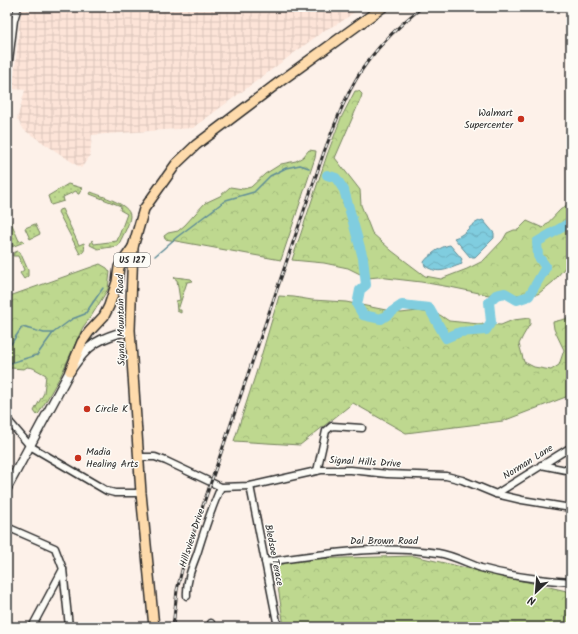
<svg xmlns="http://www.w3.org/2000/svg" width="578" height="634" font-family="Kalam,sans-serif">
<style>
.industrial{fill:url(#industrial-grid)}
.grass{fill:url(#grass-dots);stroke:#74825d}
.forest{fill:url(#forest-crowns);stroke:#74825d}
.water{fill:url(#water-waves);stroke:#5e8c97}
.lines{fill:none;stroke-linecap:round;stroke-linejoin:round}
.stream{stroke:#5e8c97;stroke-width:1.5}
.river{stroke:#80cddf;stroke-width:10}
.minor-casing{stroke:#2b2b2b;stroke-width:9}
.secondary-casing{stroke:#2b2b2b;stroke-width:11}
.primary-casing{stroke:#2b2b2b;stroke-width:12}
.minor{stroke:#fdfcf7;stroke-width:6}
.secondary{stroke:#fdfcf7;stroke-width:8}
.primary{stroke:#fedbac;stroke-width:9}
.rail-casing{stroke:#2b2b2b;stroke-width:3}
.rail{stroke:#fdfcf7;stroke-width:1.5;stroke-dasharray:4.5;stroke-linecap:butt}
.poi-dot{fill:#c8321e;stroke:#fdfcf7;stroke-width:1.5}
.labels{text-anchor:middle;dominant-baseline:central;stroke-width:3;stroke-linejoin:round;paint-order:stroke}
.shield{fill:#fdfcf7;stroke:#6a6a68;stroke-width:1}
.shield-label{font-size:9px;font-weight:bold;fill:#2b2b2b}
.poi-label{font-size:10px;fill:#2b2b2b;stroke:#fdfcf7;text-anchor:start}
.street-label{font-size:10px;fill:#2b2b2b;stroke:#fdfcf7}
</style>
<defs>
<pattern id="industrial-grid" width="8" height="8" patternUnits="userSpaceOnUse"><rect width="8" height="8" fill="#fde4d8"/><path d="M0 4h8M4 0v8" fill="none" stroke="#d9c4ba"/></pattern>
<pattern id="grass-dots" width="8" height="8" patternUnits="userSpaceOnUse"><rect width="8" height="8" fill="#bed88f"/><path d="M2 2h.1M6 6h.1" fill="none" stroke="#a3ba7c" stroke-width="1.8" stroke-linecap="round"/></pattern>
<pattern id="forest-crowns" width="20" height="18" patternUnits="userSpaceOnUse"><rect width="20" height="18" fill="#bed88f"/><path d="M2 6a3 3 0 1 1 6 0M12 15a3 3 0 1 1 6 0" fill="none" stroke="#a3ba7c"/></pattern>
<pattern id="water-waves" width="16" height="10" patternUnits="userSpaceOnUse"><rect width="16" height="10" fill="#80cddf"/><path d="M0 5q4-4 8 0t8 0" fill="none" stroke="#6fb0c0"/></pattern>
</defs>
<rect width="100%" height="100%" fill="#fdf1e9"/>
<filter id="ink" filterUnits="userSpaceOnUse"><feTurbulence type="fractalNoise" baseFrequency=".025" numOctaves="2"/><feDisplacementMap in="SourceGraphic" scale="8" xChannelSelector="R" yChannelSelector="G"/><feConvolveMatrix kernelMatrix="1 2 1 2 8 2 1 2 1" color-interpolation-filters="sRGB"/></filter>
<g filter="url(#ink)">
<polygon class="industrial" points="24,7 361,7 341,22 325,30 193,128 92,135 90,156 81,168 24,130 17,119 25,90 13,89 21,10"/>
<g class="grass">
<polygon points="68,184 82,188 79,194 78,194 76,191 63,197 64,201 51,205 48,196"/>
<path d="M91,192C101,196 130,204 130,216C130,224 121,239 118,246L98,249L90,245L92,240L94,244L117,241L127,214L120,210L121,206L90,194Z"/>
<path d="M62,209L79,245L84,243C85,249 85,252 80,254L58,212L59,210Z"/>
<polygon points="10,211 12,213 8,215 19,241 23,240 24,242 9,248 9,246 13,245 7,232 7,213"/>
<polygon points="35,224 40,234 30,239 25,228"/>
<polygon points="18,251 20,252 28,270 28,276 24,279 20,273 24,270 18,256 13,256 13,253"/>
<polygon points="175,277 191,279 193,281 187,282 178,310 181,310 181,313 177,311 176,301 180,300 177,280 174,278"/>
</g>
<g class="forest">
<polygon points="355,91 359,91 362,94 361,98 335,158 360,190 361,205 372,233 392,251 425,276 441,279 467,269 483,261 503,240 507,233 514,230 518,230 527,221 543,228 560,210 571,202 571,260 553,282 538,294 515,295 504,290 494,292 489,295 450,287 421,282 378,277 368,278 348,268 324,263 292,260 327,155 341,118"/>
<polygon points="309,150 316,151 315,158 281,260 165,239 164,236 168,233 178,231 185,225 205,203 220,196 230,187 243,189 251,187 265,174 281,164 296,161 303,157"/>
<polygon points="100,264 107,268 110,272 108,289 92,315 83,327 61,375 39,413 37,415 34,411 44,393 46,375 33,368 27,367 24,369 11,368 7,371 7,297"/>
<polygon points="279,296 294,297 312,300 346,302 401,313 418,311 440,315 449,321 479,324 501,325 513,320 530,318 530,324 523,336 519,344 524,362 534,367 551,370 559,365 564,350 554,329 553,322 565,319 571,319 571,395 503,421 406,433 353,403 300,445 234,441 257,370"/>
<polygon points="414,556 571,592 571,627 284,627 274,560"/>
</g>
<g class="water">
<path d="M483,220L494,233V238L475,257H470L454,238C467,235 469,223 483,220Z"/>
<path d="M450,245L462,259L461,261L462,264C447,269 439,275 425,266L424,262C429,255 441,246 450,245Z"/>
</g>
<g class="lines">
<g class="stream">
<polyline points="155,256 177,237 226,200 254,192 270,176 286,168 300,165 309,168"/>
<polyline points="7,344 11,344 22,327 44,333 53,333"/>
<polyline points="7,364 37,355 53,333 72,319 85,314 103,288"/>
</g>
<polyline class="river" points="327,175 336,178 344,190 363,258 366,285 360,290 357,305 363,315 381,319 402,305 429,308 446,338 460,332 486,330 491,322 489,302 496,295 505,293 517,300 529,296 546,267 538,256 537,242 571,222"/>
<g class="minor-casing">
<g id="minor">
<polyline points="7,77 14,20 18,7"/>
<polyline points="7,419 30,446 107,491 115,493 141,493"/>
<polyline points="138,457 155,457 166,461 221,487 250,486 321,470 351,470 387,474 446,476 462,480 496,494 522,500 571,508"/>
<polyline points="541,465 571,471"/>
<polyline points="317,471 326,431 332,426 362,428"/>
<polyline points="250,486 278,627"/>
<polyline points="496,494 571,447"/>
<polyline points="7,527 55,548 63,569 69,627"/>
<path d="M265,562C324,554 379,544 438,553C452,555 467,563 481,568C509,576 541,580 571,582"/>
<path d="M187,596C186,581 192,567 197,554C204,531 211,509 221,487"/>
<polyline points="32,627 63,569"/>
<polyline points="210,627 211,623"/>
</g>
</g>
<g class="secondary-casing">
<path id="secondary" d="M7,488L70,371C89,343 99,338 130,330"/>
</g>
<g class="primary-casing">
<g id="primary">
<polyline points="70,371 82,342 89,332 104,316 109,306 117,282 119,267 133,247"/>
<polyline points="154,627 141,493 130,330 133,247 144,209 176,164 196,145 278,83 383,7"/>
</g>
</g>
<use href="#minor" class="minor"/>
<use href="#secondary" class="secondary"/>
<use href="#primary" class="primary"/>
<g class="rail-casing">
<path id="rail" d="M173,627L177,590L185,558L324,152C336,121 348,88 368,61C383,41 402,23 422,7"/>
</g>
<use href="#rail" class="rail"/>
</g>
</g>
<g class="poi-dot">
<circle cx="521" cy="119" r="4"/>
<circle cx="87" cy="409" r="4"/>
<circle cx="78" cy="458" r="4"/>
</g>
<g class="labels">
<rect class="shield" x="114" y="253" width="36" height="14" rx="3"/>
<g class="shield-label">
<text x="132" y="260">US 127</text>
</g>
<g class="poi-label">
<text x="513" y="113" text-anchor="end">Walmart<tspan x="513" dy="12">Supercenter</tspan></text>
<text x="95" y="409">Circle K</text>
<text x="86" y="452">Madia<tspan x="86" dy="12">Healing Arts</tspan></text>
</g>
<g class="street-label">
<text transform="translate(121 320) rotate(-91)">Signal Mountain Road</text>
<text transform="translate(365 462) rotate(3)">Signal Hills Drive</text>
<text transform="translate(528 462) rotate(-32)">Norman Lane</text>
<text transform="translate(192 538) rotate(-72)">Hillsview Drive</text>
<text x="384" y="541">Dal Brown Road</text>
<text transform="translate(274 555) rotate(79)">Bledsoe Terace</text>
</g>
</g>
<rect width="578" height="634" fill="none" stroke="#fdfcf7" stroke-width="24"/>
<rect x="12" y="12" width="554" height="610" fill="none" stroke="#2b2b2b" stroke-width="1.5" filter="url(#ink)"/>
<g transform="translate(536 592) rotate(206)" stroke="#fdfcf7" stroke-width="3" paint-order="stroke">
<path d="M0-3L7 15L0 10L-7 15Z" fill="#2b2b2b"/>
<text y="-6" font-size="11" font-weight="bold" text-anchor="middle" fill="#2b2b2b">N</text>
</g>
</svg>
